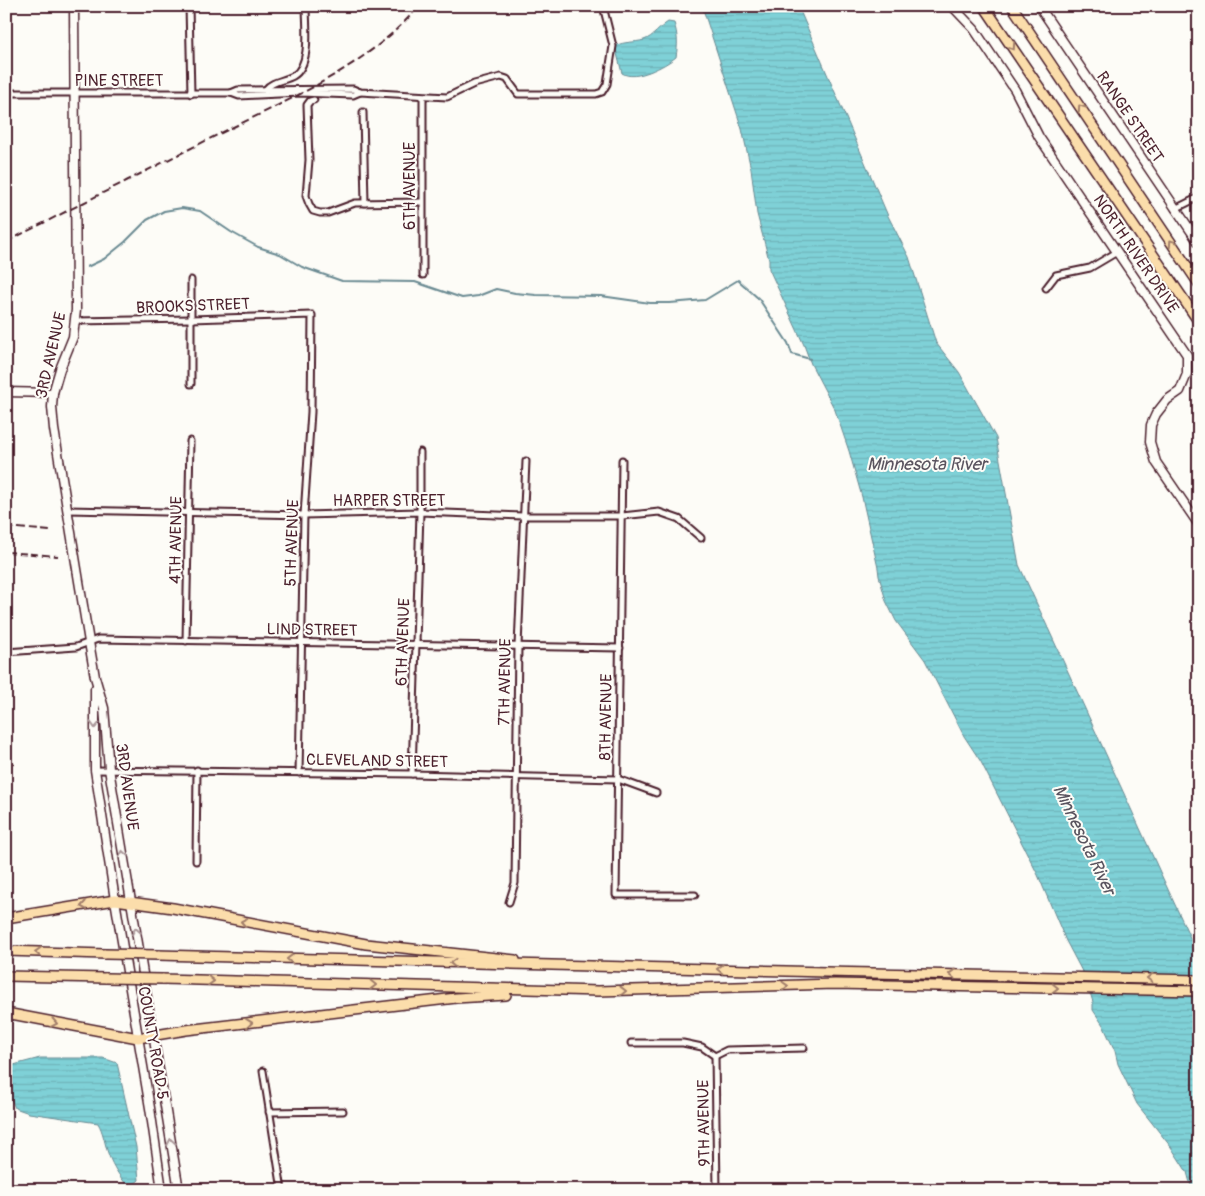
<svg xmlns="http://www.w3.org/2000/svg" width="1205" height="1196" font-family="Pangolin,sans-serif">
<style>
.water{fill:url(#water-rules);stroke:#6a8a92}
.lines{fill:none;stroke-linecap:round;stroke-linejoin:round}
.stream{stroke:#6a8a92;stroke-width:2}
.street-casing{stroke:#4a1f2b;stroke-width:9}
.secondary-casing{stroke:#4a1f2b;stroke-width:11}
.highway-casing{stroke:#4a1f2b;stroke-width:12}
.street{stroke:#fdfcf7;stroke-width:5}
.secondary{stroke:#fdfcf7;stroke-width:8}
.highway{stroke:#fbddab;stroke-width:9}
.rail{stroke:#4a1f2b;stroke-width:2;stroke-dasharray:8 4;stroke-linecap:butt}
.highway-bridge-casing{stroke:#4a1f2b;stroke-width:12;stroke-linecap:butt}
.highway-bridge{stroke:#fbddab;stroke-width:9}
.oneway{stroke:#a27e6b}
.oneway2{stroke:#ac999b}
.labels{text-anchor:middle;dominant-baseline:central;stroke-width:4;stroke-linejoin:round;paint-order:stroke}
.street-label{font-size:16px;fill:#4a1f2b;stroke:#fdfcf7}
.water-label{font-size:18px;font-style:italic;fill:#5a545f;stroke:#fdfcf7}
</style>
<defs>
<pattern id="water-rules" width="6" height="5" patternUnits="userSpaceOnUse" patternTransform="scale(1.25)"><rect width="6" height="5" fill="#7fd1d7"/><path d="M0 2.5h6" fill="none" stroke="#6fb3b9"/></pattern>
</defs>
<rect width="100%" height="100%" fill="#fdfcf7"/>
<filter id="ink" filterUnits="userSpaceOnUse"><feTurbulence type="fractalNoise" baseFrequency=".02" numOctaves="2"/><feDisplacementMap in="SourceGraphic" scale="10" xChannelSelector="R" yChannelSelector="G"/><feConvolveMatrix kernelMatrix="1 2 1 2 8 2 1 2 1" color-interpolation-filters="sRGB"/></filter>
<g filter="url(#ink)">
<g class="water">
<polygon points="702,6 798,6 888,216 909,257 936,343 959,372 996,438 1019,565 1199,957 1199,1190 1192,1190 1187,1172 1171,1147 1137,1104 1118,1064 1115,1051 1103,1025 1093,1010 1093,1002 1085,977 1066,941 1038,875 981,762 964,736 925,660 896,621 886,601 879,576 878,568 862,497 849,451 835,410 811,364 804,345 769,269 769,260 757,214 751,169 742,129"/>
<path d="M668,22L674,23C678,35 678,45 676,57C665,66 635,82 622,73L615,46C625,41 634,43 644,40C653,37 660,27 668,22Z"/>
<path d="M40,1058H103L117,1063L136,1147L139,1180L133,1185L126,1184C117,1173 111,1163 107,1150C104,1140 103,1132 98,1123L29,1113L15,1108L9,1095L6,1067Z"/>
</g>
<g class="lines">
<polyline class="stream" points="87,267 104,259 125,242 147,220 164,211 182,208 200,211 231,232 258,247 280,254 302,267 342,281 415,282 462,298 478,296 496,289 515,293 536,295 601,296 650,303 670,303 705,300 738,280 759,299 788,343 792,354 810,359"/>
<g class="street-casing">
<g id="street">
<polyline points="189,6 191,94"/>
<path d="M266,89C272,81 284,81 293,76C312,65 306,26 306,6"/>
<polyline points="6,93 231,93 239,96 300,93 353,95 360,92"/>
<polyline points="231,93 238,90 353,89 360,92 447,97 474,84 501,77 507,79 518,94 596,94 602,92 607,84 613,46 603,6"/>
<polyline points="423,97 423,275"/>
<polyline points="314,100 310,101 307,105 309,160 306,196 309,204 313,211 320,213 328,213 355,203 422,202"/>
<polyline points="363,112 365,203"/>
<polyline points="1175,209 1199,197"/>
<polyline points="191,280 191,384"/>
<polyline points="1046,288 1056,275 1090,268 1117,252"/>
<polyline points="76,321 191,319 312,315 311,412 304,515 299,773"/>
<polyline points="622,460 616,895 695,895"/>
<polyline points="68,510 304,515 420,512 523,516 622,516 659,512 679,519 701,538"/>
<polyline points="186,641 190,441"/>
<polyline points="6,652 76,647 98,639 620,648"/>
<polyline points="95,770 412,774 618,779 656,793"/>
<polyline points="412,774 420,512 420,452"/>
<polyline points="196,861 197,770"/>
<polyline points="509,902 515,883 518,646 526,461"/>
<polyline points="631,1043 683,1043 702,1047 715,1056"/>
<polyline points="715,1056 717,1190"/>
<polyline points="715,1056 727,1050 804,1048"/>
<polyline points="263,1071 282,1190"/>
<polyline points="269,1112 343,1111"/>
</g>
</g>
<g class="secondary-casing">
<g id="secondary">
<polyline points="74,6 76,310 73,337 60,369 53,393 52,407 54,429 89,642 95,677 104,708 109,769 179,1190"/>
<polyline points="952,6 974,29 1015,90 1039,137 1187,355 1187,374 1180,391 1167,400 1156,414 1151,425 1150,442 1156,462 1199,525"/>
<polyline points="1039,6 1199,243"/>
<polyline points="6,392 53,393"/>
<polyline points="95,689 95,770 115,900 150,1108 162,1190"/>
</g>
</g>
<g class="highway-casing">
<g id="highway">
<polyline points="984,6 1199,322"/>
<polyline points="1012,6 1199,284"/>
<polyline points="6,918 115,900 173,908 366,944 515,960"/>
<polyline points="6,951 105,954"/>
<polyline points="158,955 826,972 1199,980"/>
<polyline points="6,976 106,978"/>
<polyline points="162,979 598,991 835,984 1199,991"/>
<polyline points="6,1013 138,1038 186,1030 456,998 506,995"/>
</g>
</g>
<use href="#street" class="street"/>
<use href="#secondary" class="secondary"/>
<use href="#highway" class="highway"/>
<g class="rail">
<path d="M6,242C77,206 148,170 219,134C290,99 367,67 419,6"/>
<polyline points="6,527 51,531"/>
<polyline points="6,552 58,556"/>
<polyline points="6,764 14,763"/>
</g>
<g class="highway-bridge-casing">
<g id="highway-bridge">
<polyline points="105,954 158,955"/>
<polyline points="106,978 162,979"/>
</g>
</g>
<use href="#highway-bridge" class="highway-bridge"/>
</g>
<defs><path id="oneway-chevron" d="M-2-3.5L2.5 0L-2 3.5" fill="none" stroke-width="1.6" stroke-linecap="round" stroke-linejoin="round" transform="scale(1.25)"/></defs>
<g class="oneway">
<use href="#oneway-chevron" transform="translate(1012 47) rotate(56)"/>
<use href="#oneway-chevron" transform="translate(1081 108) rotate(-124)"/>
<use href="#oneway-chevron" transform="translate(1172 243) rotate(-124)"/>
<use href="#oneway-chevron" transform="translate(84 906) rotate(170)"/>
<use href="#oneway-chevron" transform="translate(244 922) rotate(-170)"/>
<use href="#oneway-chevron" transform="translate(38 952) rotate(-178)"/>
<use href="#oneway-chevron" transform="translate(290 959) rotate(-179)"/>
<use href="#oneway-chevron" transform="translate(453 963) rotate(-178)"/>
<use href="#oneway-chevron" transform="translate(720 969) rotate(-179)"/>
<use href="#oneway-chevron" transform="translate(952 974) rotate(-179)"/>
<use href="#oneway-chevron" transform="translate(1150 978) rotate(-179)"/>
<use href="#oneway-chevron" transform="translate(211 981) rotate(2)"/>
<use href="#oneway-chevron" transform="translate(373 985) rotate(1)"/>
<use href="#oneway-chevron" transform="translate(785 986) rotate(-2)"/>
<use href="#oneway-chevron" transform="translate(1055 988) rotate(1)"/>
<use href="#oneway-chevron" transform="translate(623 991) rotate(-1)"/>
<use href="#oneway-chevron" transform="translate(54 1023) rotate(11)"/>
<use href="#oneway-chevron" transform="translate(249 1023) rotate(-6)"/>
</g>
<g class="oneway2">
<use href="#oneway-chevron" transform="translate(95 725) rotate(92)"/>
<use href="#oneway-chevron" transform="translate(123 854) rotate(-99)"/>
<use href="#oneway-chevron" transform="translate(136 931) rotate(-99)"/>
<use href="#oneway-chevron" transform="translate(171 1142) rotate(-100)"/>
</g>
</g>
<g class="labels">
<g class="street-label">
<text x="119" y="81">PINE STREET</text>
<text transform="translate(1130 117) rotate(56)">RANGE STREET</text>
<text transform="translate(410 186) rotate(-90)">6TH AVENUE</text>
<text transform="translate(1136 254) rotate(56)">NORTH RIVER DRIVE</text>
<text transform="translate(193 306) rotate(-2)">BROOKS STREET</text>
<text transform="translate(51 355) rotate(-77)">3RD AVENUE</text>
<text x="389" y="501">HARPER STREET</text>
<text transform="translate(176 540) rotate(-89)">4TH AVENUE</text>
<text transform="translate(292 543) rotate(-88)">5TH AVENUE</text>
<text transform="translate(312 630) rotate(1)">LIND STREET</text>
<text transform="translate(403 642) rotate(-88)">6TH AVENUE</text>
<text transform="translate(505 682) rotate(-89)">7TH AVENUE</text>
<text transform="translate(606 717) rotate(-89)">8TH AVENUE</text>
<text transform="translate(377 761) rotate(1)">CLEVELAND STREET</text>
<text transform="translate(127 787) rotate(82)">3RD AVENUE</text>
<text transform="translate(153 1043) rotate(80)">COUNTY ROAD 5</text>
<text transform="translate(704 1123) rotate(-91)">9TH AVENUE</text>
</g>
<g class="water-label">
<text x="927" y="464">Minnesota River</text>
<text transform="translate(1084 840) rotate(64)">Minnesota River</text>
</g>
</g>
<rect width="1205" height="1196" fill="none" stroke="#fdfcf7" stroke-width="25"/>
<rect x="12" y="12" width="1180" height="1171" fill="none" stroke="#4a1f2b" stroke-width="2" filter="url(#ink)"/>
</svg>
